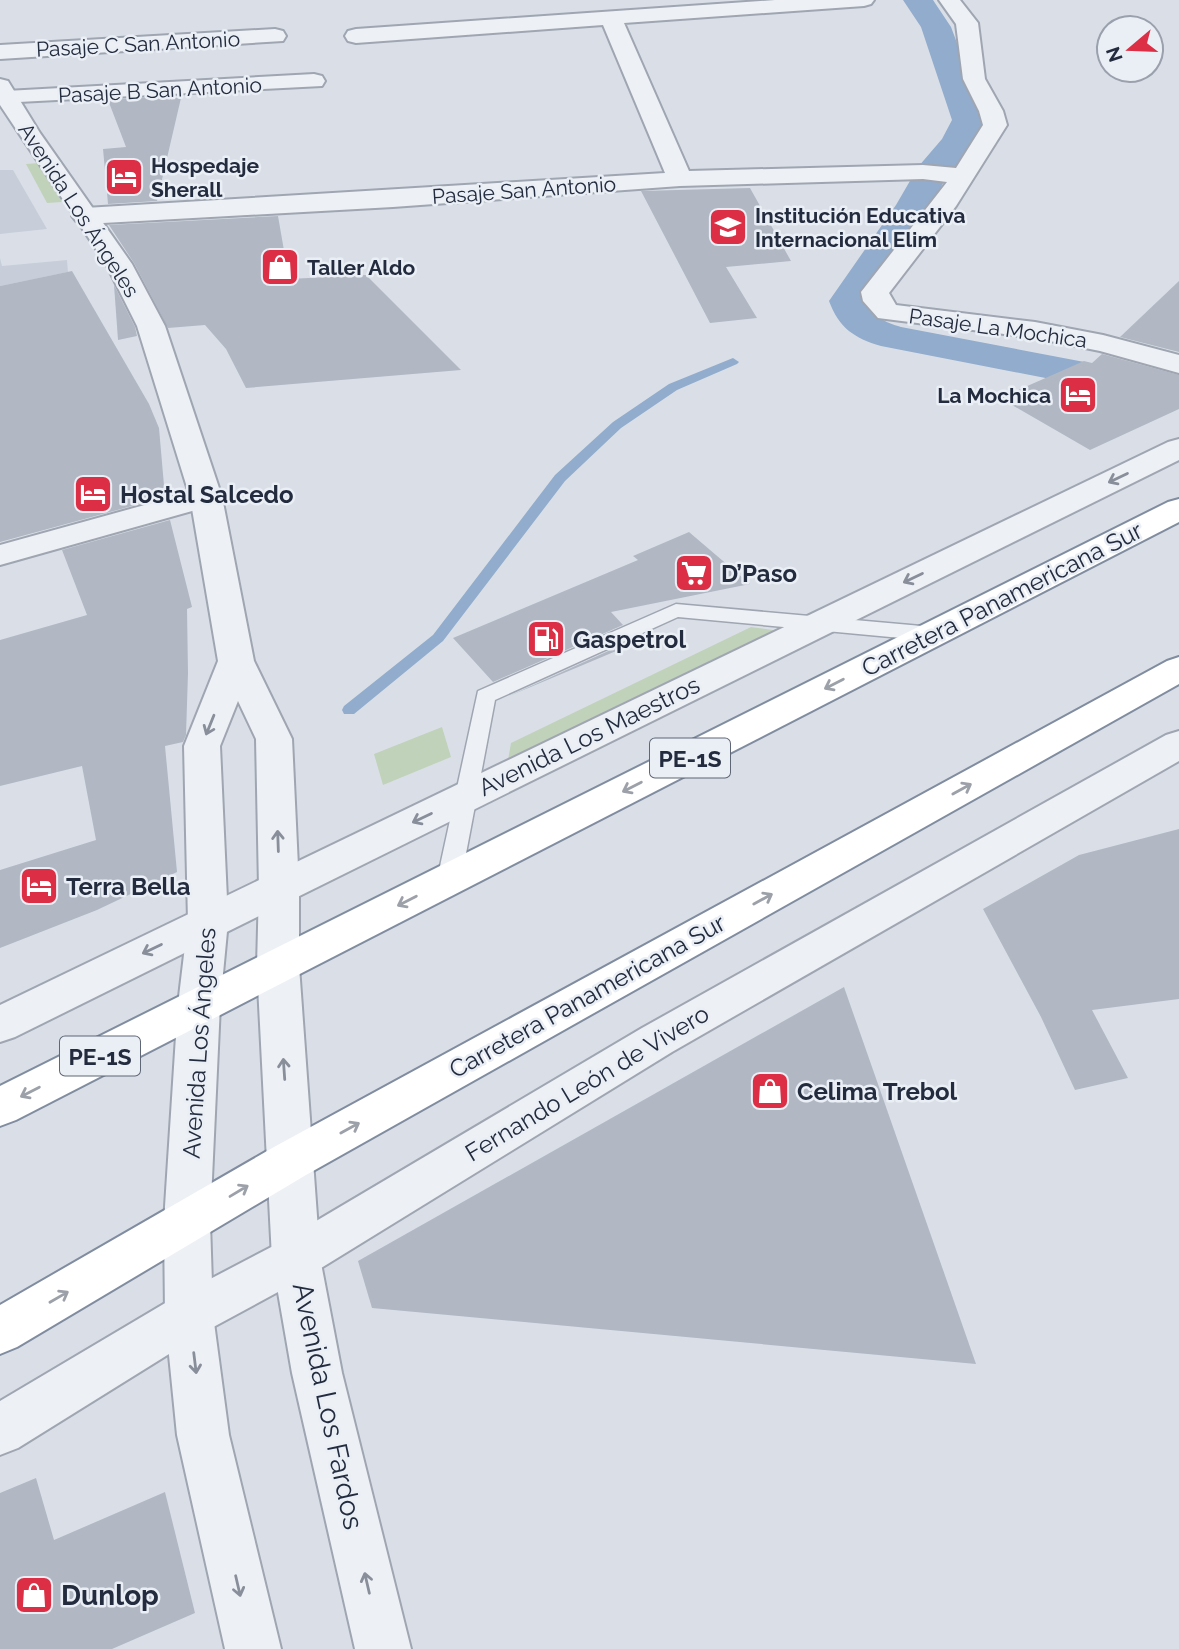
<svg xmlns="http://www.w3.org/2000/svg" width="1179" height="1649" font-family="Raleway,sans-serif">
<style>
.built{fill:#c8ced9}
.green{fill:#c0d2ba}
.lines{fill:none;stroke-linecap:round;stroke-linejoin:round}
.stream{fill:#91accc;fill-rule:evenodd}
.canal{fill:#91accc;fill-rule:evenodd}
.building{fill:#b1b8c4}
.service-casing{stroke:#9fa6b1;stroke-width:3}
.minor-casing{stroke:#9fa6b1;stroke-width:4}
.tertiary-casing{stroke:#9fa6b1;stroke-width:4}
.trunk-casing{stroke:#808c9f;stroke-width:4}
.service{fill:#edf0f5;fill-rule:evenodd}
.minor{fill:#edf0f5;fill-rule:evenodd}
.tertiary{fill:#edf0f5;fill-rule:evenodd}
.trunk{fill:#fff;fill-rule:evenodd}
.oneway{stroke:#888e9a}
.oneway2{stroke:#9ca0a8}
.labels{text-anchor:middle;dominant-baseline:central;stroke-width:5;stroke-linejoin:round;paint-order:stroke}
.far-street-label{font-size:21px;fill:#232c3e;stroke:#eaeef5}
.far-poi-label{font-size:21px;font-weight:bold;fill:#232c3e;stroke:#eaeef5;text-anchor:start}
.shield{fill:#eaeef5;stroke:#5f6675;stroke-width:2}
.shield-label{font-size:23px;font-weight:bold;fill:#232c3e}
.poi-label{font-size:24px;font-weight:bold;fill:#232c3e;stroke:#eaeef5;text-anchor:start}
.street-label{font-size:24px;fill:#232c3e;stroke:#eaeef5}
.near-street-label{font-size:28px;fill:#232c3e;stroke:#eaeef5}
.near-poi-label{font-size:28px;font-weight:bold;fill:#232c3e;stroke:#eaeef5;text-anchor:start}
</style>
<rect width="100%" height="100%" fill="#dadfe7"/>
<g class="built">
<polygon points="0,170 13,170 47,229 0,234"/>
<polygon points="0,258 2,266 67,260 68,272 0,286"/>
</g>
<g class="green">
<polygon points="39,163 62,202 47,203 26,164"/>
<polygon points="751,627 780,631 508,760 511,743"/>
<polygon points="442,727 451,757 383,785 374,754"/>
</g>
<g class="lines">
<polygon class="stream" points="733,358 739,362 737,364 677,390 621,428 565,481 443,641 354,714 344,714 342,710 344,706 433,635 555,475 613,422 669,384"/>
<path class="canal" d="M903,0H933L951,27L986,120C976,138 962,171 940,176L944,181L932,206L867,301C874,318 885,322 901,327L1179,380V404L881,346C854,338 839,328 829,301L896,205L914,174L921,172L918,167L942,139L952,120L921,27Z"/>
</g>
<g class="building">
<polygon points="156,97 181,98 157,201 108,204 103,149 126,147 108,100"/>
<polygon points="750,188 791,261 726,267 757,318 710,323 641,191"/>
<polygon points="278,216 289,279 366,275 461,370 246,388 226,349 205,325 168,328 134,263 109,225"/>
<polygon points="72,271 149,404 159,428 165,497 0,542 0,286"/>
<polygon points="1179,281 1179,352 1120,337"/>
<polygon points="114,285 135,327 137,336 118,340"/>
<polygon points="1102,354 1179,375 1179,409 1090,450 1000,398 1084,361 1092,363"/>
<polygon points="170,520 192,607 187,609 188,673 186,735 183,742 165,746 177,872 97,910 0,948 0,870 96,840 82,766 0,786 0,640 87,615 62,550"/>
<polygon points="689,532 750,584 611,612 623,625 493,682 453,638 638,560 633,556"/>
<polygon points="637,638 640,641 507,697"/>
<polygon points="1179,829 1179,999 1092,1010 1128,1078 1075,1090 1041,1017 983,909 1079,855"/>
<polygon points="844,987 976,1364 372,1308 358,1261"/>
<polygon points="36,1478 54,1540 165,1492 195,1613 112,1649 0,1649 0,1493"/>
</g>
<g class="lines">
<g class="service-casing">
<polygon id="service" points="676,604 933,627 940,629 943,634 940,639 933,641 678,617 495,700 461,880 457,886 449,889 441,886 437,880 478,691"/>
</g>
<g class="minor-casing">
<g id="minor">
<polygon points="775,0 874,0 871,4 864,6 624,23 689,171 923,165 956,168 983,125 979,111 963,79 956,24 939,0 960,0 978,23 985,79 1003,111 1007,125 956,206 889,293 896,305 1035,322 1103,335 1179,355 1179,373 1100,351 1035,338 878,318 863,301 861,292 947,182 923,179 680,186 393,207 85,224 76,221 72,216 76,211 85,208 665,173 603,25 356,43 348,41 345,36 348,31 356,29"/>
<polygon points="275,29 283,31 286,36 283,41 0,59 0,45"/>
<polygon points="314,74 322,76 325,81 322,86 0,103 0,93 6,91"/>
<polygon points="1179,439 1179,460 15,1037 0,1042 0,1005 1168,442"/>
<polygon points="206,488 217,490 222,497 217,504 0,565 0,545"/>
<polygon points="1179,731 1179,761 672,1052 313,1273 206,1331 18,1448 0,1455 0,1401 172,1299 279,1243 642,1028 1166,735"/>
</g>
</g>
<g class="tertiary-casing">
<polygon id="tertiary" points="0,79 8,81 40,133 132,264 165,326 222,497 254,661 292,739 299,888 299,966 320,1258 342,1373 411,1649 355,1649 292,1373 272,1258 257,966 259,888 256,739 238,701 220,746 228,921 220,1005 210,1222 213,1315 229,1435 281,1649 225,1649 177,1435 165,1315 164,1222 178,1005 188,921 184,746 218,661 190,497 137,326 106,264 0,105"/>
</g>
<g class="trunk-casing">
<g id="trunk">
<polygon points="1179,499 1179,522 16,1120 0,1126 0,1086 1168,502"/>
<polygon points="1179,657 1179,684 306,1175 17,1347 0,1354 0,1305 274,1147 1167,661"/>
</g>
</g>
<use href="#service" class="service"/>
<use href="#minor" class="minor"/>
<use href="#tertiary" class="tertiary"/>
<use href="#trunk" class="trunk"/>
</g>
<defs><path id="oneway-shaft" d="M-6 0H5M1.5-3L5.5 0L1.5 3" fill="none" stroke-width="1.6" stroke-linecap="round" stroke-linejoin="round" transform="scale(1.75)"/></defs>
<g class="oneway">
<use href="#oneway-shaft" transform="translate(1118 478) rotate(154)"/>
<use href="#oneway-shaft" transform="translate(913 578) rotate(154)"/>
<use href="#oneway-shaft" transform="translate(210 725) rotate(112)"/>
<use href="#oneway-shaft" transform="translate(422 818) rotate(154)"/>
<use href="#oneway-shaft" transform="translate(278 841) rotate(-92)"/>
<use href="#oneway-shaft" transform="translate(152 949) rotate(154)"/>
<use href="#oneway-shaft" transform="translate(284 1069) rotate(-94)"/>
<use href="#oneway-shaft" transform="translate(195 1363) rotate(83)"/>
<use href="#oneway-shaft" transform="translate(367 1583) rotate(-103)"/>
<use href="#oneway-shaft" transform="translate(238 1586) rotate(77)"/>
</g>
<g class="oneway2">
<use href="#oneway-shaft" transform="translate(834 684) rotate(153)"/>
<use href="#oneway-shaft" transform="translate(632 787) rotate(153)"/>
<use href="#oneway-shaft" transform="translate(962 789) rotate(-29)"/>
<use href="#oneway-shaft" transform="translate(763 899) rotate(-29)"/>
<use href="#oneway-shaft" transform="translate(407 901) rotate(153)"/>
<use href="#oneway-shaft" transform="translate(30 1092) rotate(153)"/>
<use href="#oneway-shaft" transform="translate(350 1128) rotate(-29)"/>
<use href="#oneway-shaft" transform="translate(239 1191) rotate(-31)"/>
<use href="#oneway-shaft" transform="translate(59 1297) rotate(-30)"/>
</g>
<defs>
<g id="hotel-square" transform="scale(2.0125)"><rect x="-9" y="-9" width="18" height="18" rx="4" fill="#dc2f45" stroke="#eaeef5"/><path d="M-6-4.5h1.5V1H6V5H4.5V3h-9V5H-6ZM-4 0a1.8 1.8 0 1 1 3.6 0ZM.5 0V-2.5h3Q6-2.5 6 0Z" fill="#fff"/></g>
<g id="school-square" transform="scale(2.0125)"><rect x="-9" y="-9" width="18" height="18" rx="4" fill="#dc2f45" stroke="#eaeef5"/><path d="M0-5L7-2L0 1L-7-2ZM-4 1L0 2.5L4 1V4Q0 6-4 4Z" fill="#fff"/></g>
<g id="shop-square" transform="scale(2.0125)"><rect x="-9" y="-9" width="18" height="18" rx="4" fill="#dc2f45" stroke="#eaeef5"/><path d="M-5-2.5h2.3a2.7 3.5 0 0 1 5.4 0H5L5.5 6h-11ZM-1.5-2.5h3a1.5 2.3 0 0 0-3 0Z" fill="#fff"/></g>
<g id="supermarket-square" transform="scale(2.0125)"><rect x="-9" y="-9" width="18" height="18" rx="4" fill="#dc2f45" stroke="#eaeef5"/><path d="M-6-5.5h2.5l.6 2H6L4.5 2H-2.5L-4.4-4H-6ZM-1.5 3.2a1.3 1.3 0 1 0 .1 0ZM3 3.2a1.3 1.3 0 1 0 .1 0Z" fill="#fff"/></g>
<g id="fuel-square" transform="scale(2.0125)"><rect x="-9" y="-9" width="18" height="18" rx="4" fill="#dc2f45" stroke="#eaeef5"/><path d="M-5.5-6h7V0h2V4h1.3V-2.5L3-4.5l.8-.8L6-3V5H2.5V1h-1V6h-7ZM-4.2-4.7v3.2H.2V-4.7Z" fill="#fff"/></g>
</defs>
<g fill-rule="evenodd">
<use href="#hotel-square" x="124" y="177"/>
<use href="#school-square" x="728" y="227"/>
<use href="#shop-square" x="280" y="267"/>
<use href="#hotel-square" x="1078" y="395"/>
<use href="#hotel-square" x="93" y="494"/>
<use href="#supermarket-square" x="694" y="573"/>
<use href="#fuel-square" x="546" y="639"/>
<use href="#hotel-square" x="39" y="886"/>
<use href="#shop-square" x="770" y="1091"/>
<use href="#shop-square" x="34" y="1595"/>
</g>
<g class="labels">
<g class="far-street-label">
<text transform="translate(138 44) rotate(-3)">Pasaje C San Antonio</text>
<text transform="translate(160 90) rotate(-3)">Pasaje B San Antonio</text>
<text transform="translate(524 190) rotate(-4)">Pasaje San Antonio</text>
<text transform="translate(79 210) rotate(57)">Avenida Los Ángeles</text>
<text transform="translate(998 328) rotate(8)">Pasaje La Mochica</text>
</g>
<g class="far-poi-label">
<text x="151" y="165">Hospedaje<tspan x="151" dy="24">Sherall</tspan></text>
<text x="755" y="215">Institución Educativa<tspan x="755" dy="24">Internacional Elim</tspan></text>
<text x="307" y="267">Taller Aldo</text>
<text x="1051" y="395" text-anchor="end">La Mochica</text>
</g>
<g class="shield">
<rect x="650" y="738.5" width="80" height="39" rx="5"/>
<rect x="60" y="1036.5" width="80" height="39" rx="5"/>
</g>
<g class="shield-label">
<text x="690" y="758">PE-1S</text>
<text x="100" y="1056">PE-1S</text>
</g>
<g class="poi-label">
<text x="120" y="494">Hostal Salcedo</text>
<text x="721" y="573">D’Paso</text>
<text x="573" y="639">Gaspetrol</text>
<text x="66" y="886">Terra Bella</text>
<text x="797" y="1091">Celima Trebol</text>
</g>
<g class="street-label">
<text transform="translate(1002 599) rotate(-27)">Carretera Panamericana Sur</text>
<text transform="translate(589 736) rotate(-26)">Avenida Los Maestros</text>
<text transform="translate(587 996) rotate(-29)">Carretera Panamericana Sur</text>
<text transform="translate(199 1043) rotate(-86)">Avenida Los Ángeles</text>
<text transform="translate(587 1083) rotate(-31)">Fernando León de Vivero</text>
</g>
<g class="near-street-label">
<text transform="translate(328 1406) rotate(78)">Avenida Los Fardos</text>
</g>
<g class="near-poi-label">
<text x="61" y="1595">Dunlop</text>
</g>
</g>
<g transform="translate(1130 49) rotate(251)"><circle r="33" fill="#eaeef5" stroke="#9aa0ac" stroke-width="2"/>
<path d="M0-5L12 26L0 18L-12 26Z" fill="#dc2f45"/>
<text y="-10" font-size="19" font-weight="bold" text-anchor="middle" fill="#232c3e">N</text>
</g>
</svg>
